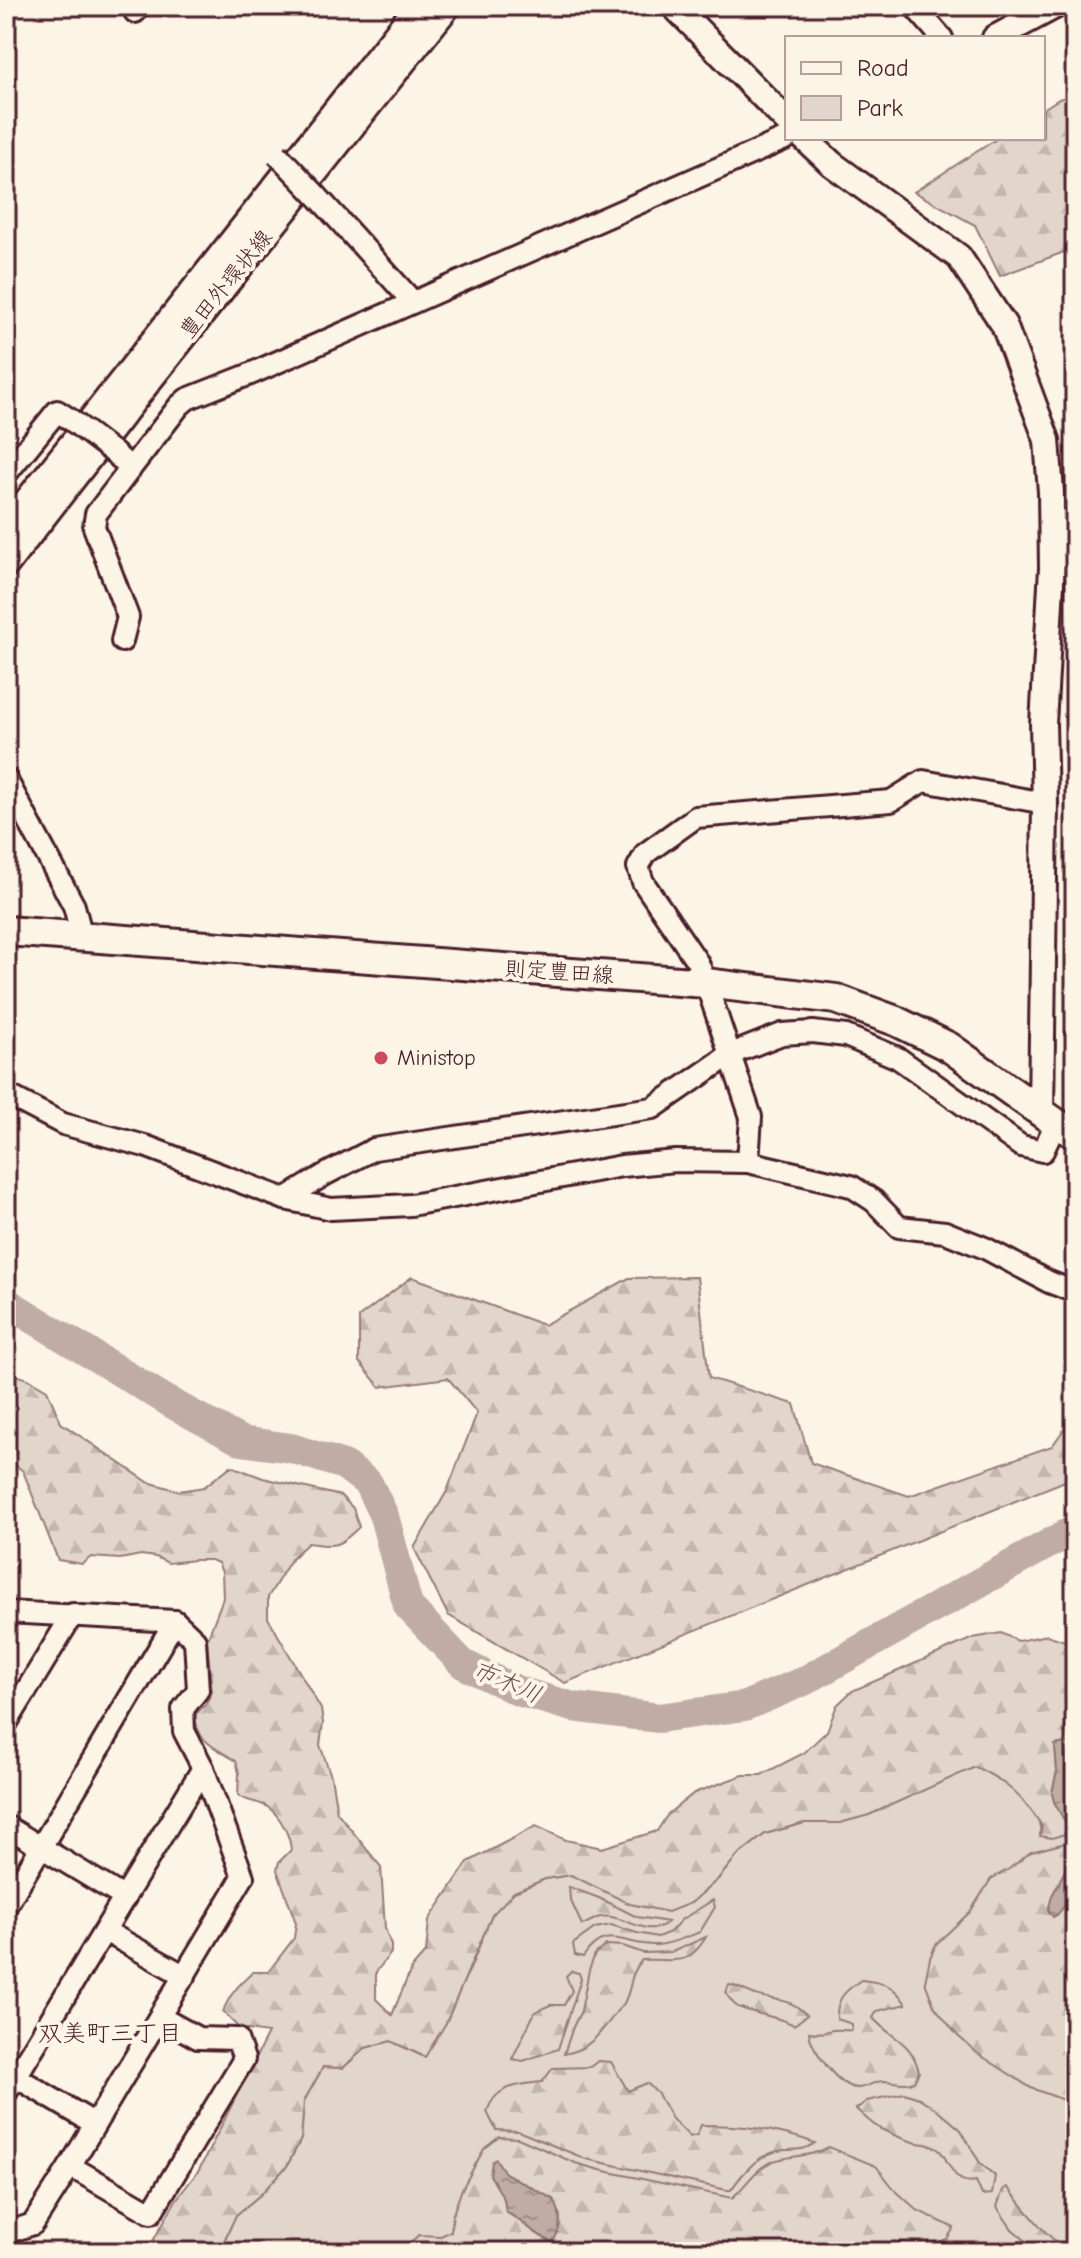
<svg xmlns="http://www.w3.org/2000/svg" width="1081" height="2258" font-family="'Comic Neue','Klee One',sans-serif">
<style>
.green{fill:#e2d5ca;stroke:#967a7a;stroke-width:2}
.forest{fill:url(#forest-firs);stroke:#967a7a;stroke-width:2;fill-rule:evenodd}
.water{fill:url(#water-ripples);stroke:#917474;stroke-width:2}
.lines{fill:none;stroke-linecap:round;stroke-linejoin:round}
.river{stroke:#c0aca5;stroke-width:30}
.minor-casing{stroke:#4a1f2b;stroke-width:26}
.tertiary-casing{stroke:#4a1f2b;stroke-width:30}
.secondary-casing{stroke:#4a1f2b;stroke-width:34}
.minor{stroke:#fcf5e5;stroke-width:20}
.tertiary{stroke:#fcf5e5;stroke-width:24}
.secondary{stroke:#fcf5e5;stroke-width:28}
.minor-bridge-casing{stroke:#4a1f2b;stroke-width:26;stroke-linecap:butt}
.minor-bridge{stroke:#fcf5e5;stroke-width:20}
.poi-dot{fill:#d1495b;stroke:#fcf5e5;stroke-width:3}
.labels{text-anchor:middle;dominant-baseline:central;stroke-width:8;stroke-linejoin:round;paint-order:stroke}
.street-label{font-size:22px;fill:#4a1f2b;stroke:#fcf5e5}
.poi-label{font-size:22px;fill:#4a1f2b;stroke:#fcf5e5;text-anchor:start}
.water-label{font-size:24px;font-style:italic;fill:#6d4950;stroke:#fcf5e5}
.neighbourhood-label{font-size:24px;fill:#4a1f2b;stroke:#fcf5e5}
</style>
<defs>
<pattern id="forest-firs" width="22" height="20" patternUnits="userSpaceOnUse" patternTransform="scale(2)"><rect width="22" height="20" fill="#e2d5ca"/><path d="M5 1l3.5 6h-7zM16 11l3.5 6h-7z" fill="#c3b6ae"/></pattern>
<pattern id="water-ripples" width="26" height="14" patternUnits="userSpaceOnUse" patternTransform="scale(2)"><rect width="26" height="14" fill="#c0aca5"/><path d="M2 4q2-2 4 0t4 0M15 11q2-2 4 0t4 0" fill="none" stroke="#9e8b87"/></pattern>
</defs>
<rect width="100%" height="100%" fill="#fcf5e5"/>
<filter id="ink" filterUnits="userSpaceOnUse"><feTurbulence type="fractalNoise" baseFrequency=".0125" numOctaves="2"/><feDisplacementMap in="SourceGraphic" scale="16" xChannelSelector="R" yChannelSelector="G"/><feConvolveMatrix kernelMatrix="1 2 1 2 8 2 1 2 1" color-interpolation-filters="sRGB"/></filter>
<g filter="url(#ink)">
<path class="green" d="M1075,1741V2252H213L222,2245L236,2215L261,2194L287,2166L301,2139L304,2101L323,2067L343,2068L365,2048L391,2041L424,2057L470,1969L492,1914L514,1892L545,1879L571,1875L592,1884L691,1903L718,1879L737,1856L765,1834L804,1823H840L975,1767C999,1777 1045,1806 1040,1836Z"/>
<g class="forest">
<polygon points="1075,94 1075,248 1000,276 975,225 914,192 998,138 1043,138 1043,109 1059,99"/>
<polygon points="1075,527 1075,752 1066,731 1072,549"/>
<polygon points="412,1277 544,1325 629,1278 697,1277 709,1378 794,1404 811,1463 909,1496 1052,1446 1075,1414 1075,1477 565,1683 448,1615 414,1548 447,1491 477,1413 448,1378 380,1387 359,1362 359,1317"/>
<path d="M6,1372L28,1379L47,1390L61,1423L148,1482L179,1491L204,1487L231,1466L263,1478L341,1496L353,1508L359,1527C338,1547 337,1547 308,1543L292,1558L268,1597V1618L321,1709L323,1723L320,1745L331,1776L337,1812L381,1867L385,1928L391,1945V1953L376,1972V1999L392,2015L411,1969L426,1952L429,1920L468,1862L536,1826L566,1840L602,1848L657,1831L668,1814L694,1793L743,1775H761L804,1753L827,1731L837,1705L852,1691L973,1638L1001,1633L1018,1641L1047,1635L1071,1643L1075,1641V1741L1055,1745L1057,1771L1052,1793L1054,1801L1067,1825L1068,1833L1052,1838L1040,1836L1042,1826C1024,1798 1005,1780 975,1767L869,1815L840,1823H804L765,1834L737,1856L718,1879L691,1903L668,1912L630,1904L571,1875L545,1879L514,1892L492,1915L446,2023L425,2057L391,2041L365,2048L343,2068L323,2067L304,2101L301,2139L287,2166L261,2194L236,2215L222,2245L213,2252H143L153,2241L176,2200L199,2170L268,2033L240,2029L223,2012C229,1994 239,1985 253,1972H268L294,1938L296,1923L277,1870L279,1862L291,1850C290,1836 281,1817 269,1808C260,1801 248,1803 238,1795L239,1773L236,1761C216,1747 197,1744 195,1715L205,1705L212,1692L207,1640L223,1598L222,1572L218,1563L211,1560H194L168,1563L156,1557L141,1555L120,1559L91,1557L82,1564L58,1560L23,1471L13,1463L6,1466Z"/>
<polygon points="1069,1842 1071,1859 1052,1896 1068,1901 1075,1893 1075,2104 1031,2088 977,2053 957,2035 934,2006 925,1982 930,1958 936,1944 970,1912 991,1879 1009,1869 1031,1852"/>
<path d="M569,1887L599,1898L637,1917L668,1922C647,1940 624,1913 600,1917C595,1918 588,1923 582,1925L570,1899Z"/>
<path d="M713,1900L715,1907L700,1932C687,1937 671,1944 657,1945C626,1947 606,1922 583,1957L575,1955L573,1944L595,1928L611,1925L637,1933L658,1937L670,1932L681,1920Z"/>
<path d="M706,1937C687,1969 674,1958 642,1960C628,1977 633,1985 625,2001C624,2005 620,2008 617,2011C603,2030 590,2050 564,2054L573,2027L581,2011L589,1970L595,1954L606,1945L623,1946L643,1953L672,1952Z"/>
<polygon points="571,1971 579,1973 581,1979 558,2049 523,2061 512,2059 535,2012 550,2005 564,2005 572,1991 566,1976"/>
<path d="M861,1980C884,1983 893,1984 906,2004L877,2011L873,2018C892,2040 911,2039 919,2072L914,2082C902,2085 893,2081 882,2081C874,2082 865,2088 857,2088C839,2088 810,2048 809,2032C821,2034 823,2032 833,2030C840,2029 845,2031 852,2030V2024L837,2019C836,1998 845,1991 861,1980Z"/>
<path d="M729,1985C738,1986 744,1991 753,1994C777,2003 786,1995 807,2015L794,2025C777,2016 757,2015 738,2007C733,2004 729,1998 726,1993Z"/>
<path d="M598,2061L611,2062L628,2091L647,2083L658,2094L672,2119L690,2137L697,2135L701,2125C741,2125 777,2129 815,2143C804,2151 798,2149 785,2150C760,2152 744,2171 731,2190H727L586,2159L518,2131L496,2130L487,2112C495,2085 518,2085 542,2082L553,2068L590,2067Z"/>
<path d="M904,2093L919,2098L939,2111L961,2130L980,2163L995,2176L992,2194L982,2195L976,2181C953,2186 951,2163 940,2151C934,2145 925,2144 917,2143C906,2140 891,2134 881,2129C872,2125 864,2116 856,2109L867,2101Z"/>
<path d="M499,2137L518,2138L575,2163L600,2170L732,2198C745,2187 755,2169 771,2162C790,2154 807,2159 829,2147L876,2166L895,2190L917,2210L954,2228L947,2239L930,2245L927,2252H404L403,2248L419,2235L441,2236L451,2231L453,2214L462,2189L484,2149ZM505,2173L553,2200C563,2214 561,2229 552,2242C533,2234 523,2221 506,2212Z"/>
<path d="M1007,2187C1028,2211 1042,2233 1069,2252H1007L1014,2242L1026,2241L1012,2229L997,2207L1003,2190Z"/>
</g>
<g class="water">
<polygon points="1075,1741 1075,1893 1057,1915 1053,1917 1048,1910 1052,1896 1071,1859 1067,1825 1054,1802 1052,1793 1057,1771 1055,1745"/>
<path d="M496,2159L505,2173L553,2199C562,2212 562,2231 552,2242C534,2234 523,2221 506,2212L504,2199L490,2175L492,2162Z"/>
</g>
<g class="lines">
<polyline class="river" points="6,1302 171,1403 241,1441 291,1448 344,1465 368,1483 384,1516 408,1606 463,1664 518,1691 573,1707 659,1718 745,1706 804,1681 1075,1529"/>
<g class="minor-casing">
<g id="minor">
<polyline points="914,6 942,38"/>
<polyline points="135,12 141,6"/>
<polyline points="317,196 413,302"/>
<polyline points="113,452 131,468 179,406 187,399 248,375 787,138"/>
<polyline points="6,474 57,411 71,420"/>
<polyline points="122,641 128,617 94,527 96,514 131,468"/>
<polyline points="6,779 74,906 82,937"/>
<polyline points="6,1094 63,1124 145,1146 285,1199 331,1209 411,1205 622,1166 676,1161 748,1162 851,1186 874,1201 899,1227 945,1232 985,1248 1049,1282 1075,1292"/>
<polyline points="748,1162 751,1117 706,983 698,963 643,882 638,867 646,853 696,817 891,801 923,781 1045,803"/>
<polyline points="285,1199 326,1174 374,1149 653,1108 731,1054 782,1034 813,1032 846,1036 898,1058 1021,1146 1043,1151 1056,1123"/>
<polyline points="6,1612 175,1621 195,1640 198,1690 183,1709 184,1731 203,1768 243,1877 70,2166 33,2224 6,2233"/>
<polyline points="6,1724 73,1614"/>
<polyline points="6,1826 125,1898"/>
<polyline points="6,1906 175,1621"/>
<polyline points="105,1931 185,1976"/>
<polyline points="6,2071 95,2124"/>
<polyline points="6,2093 203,1768"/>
<polyline points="70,2166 151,2213 244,2059 237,2039 198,2038 160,2017"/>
</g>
</g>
<g class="tertiary-casing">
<g id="tertiary">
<polyline points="674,6 787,121"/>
<polyline points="995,38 1055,6"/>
<polyline points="804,138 832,164 959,257 1004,325 1047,440 1051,492 1052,568 1043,724 1045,803 1041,1113"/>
<polyline points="6,527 418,6"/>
<polyline points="6,565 152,377 448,6"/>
</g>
</g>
<g class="secondary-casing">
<polyline id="secondary" points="6,931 706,983 836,999 896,1021 949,1047 1056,1123 1075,1134"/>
</g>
<use href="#minor" class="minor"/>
<use href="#tertiary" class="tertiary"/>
<use href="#secondary" class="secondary"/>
<g class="minor-bridge-casing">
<g id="minor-bridge">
<polyline points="277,154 317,196"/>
<polyline points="71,420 113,452"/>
</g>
</g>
<use href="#minor-bridge" class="minor-bridge"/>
</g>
</g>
<circle class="poi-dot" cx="381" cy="1058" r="8"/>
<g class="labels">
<g class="street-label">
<text transform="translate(226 284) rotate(-51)">豊田外環状線</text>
<text transform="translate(559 972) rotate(4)">則定豊田線</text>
</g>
<g class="poi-label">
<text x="397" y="1058">Ministop</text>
</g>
<g class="water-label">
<text transform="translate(507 1682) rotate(23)">市木川</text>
</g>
<g class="neighbourhood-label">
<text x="110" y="2033">双美町三丁目</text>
</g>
</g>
<rect width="1081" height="2258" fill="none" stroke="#fcf5e5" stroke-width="32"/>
<rect x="16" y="16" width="1049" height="2226" fill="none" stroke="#4a1f2b" stroke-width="3" filter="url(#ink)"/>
<rect x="785" y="36" width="260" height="104" fill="#fcf5e5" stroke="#b59f9b" stroke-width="2"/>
<rect x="801" y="62" width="40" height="12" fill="#fcf5e5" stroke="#b59f9b" stroke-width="2"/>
<text x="857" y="76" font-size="24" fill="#4a1f2b">Road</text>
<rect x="801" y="96" width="40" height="24" fill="#e2d5ca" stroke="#b59f9b" stroke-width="2"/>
<text x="857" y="116" font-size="24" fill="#4a1f2b">Park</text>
</svg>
